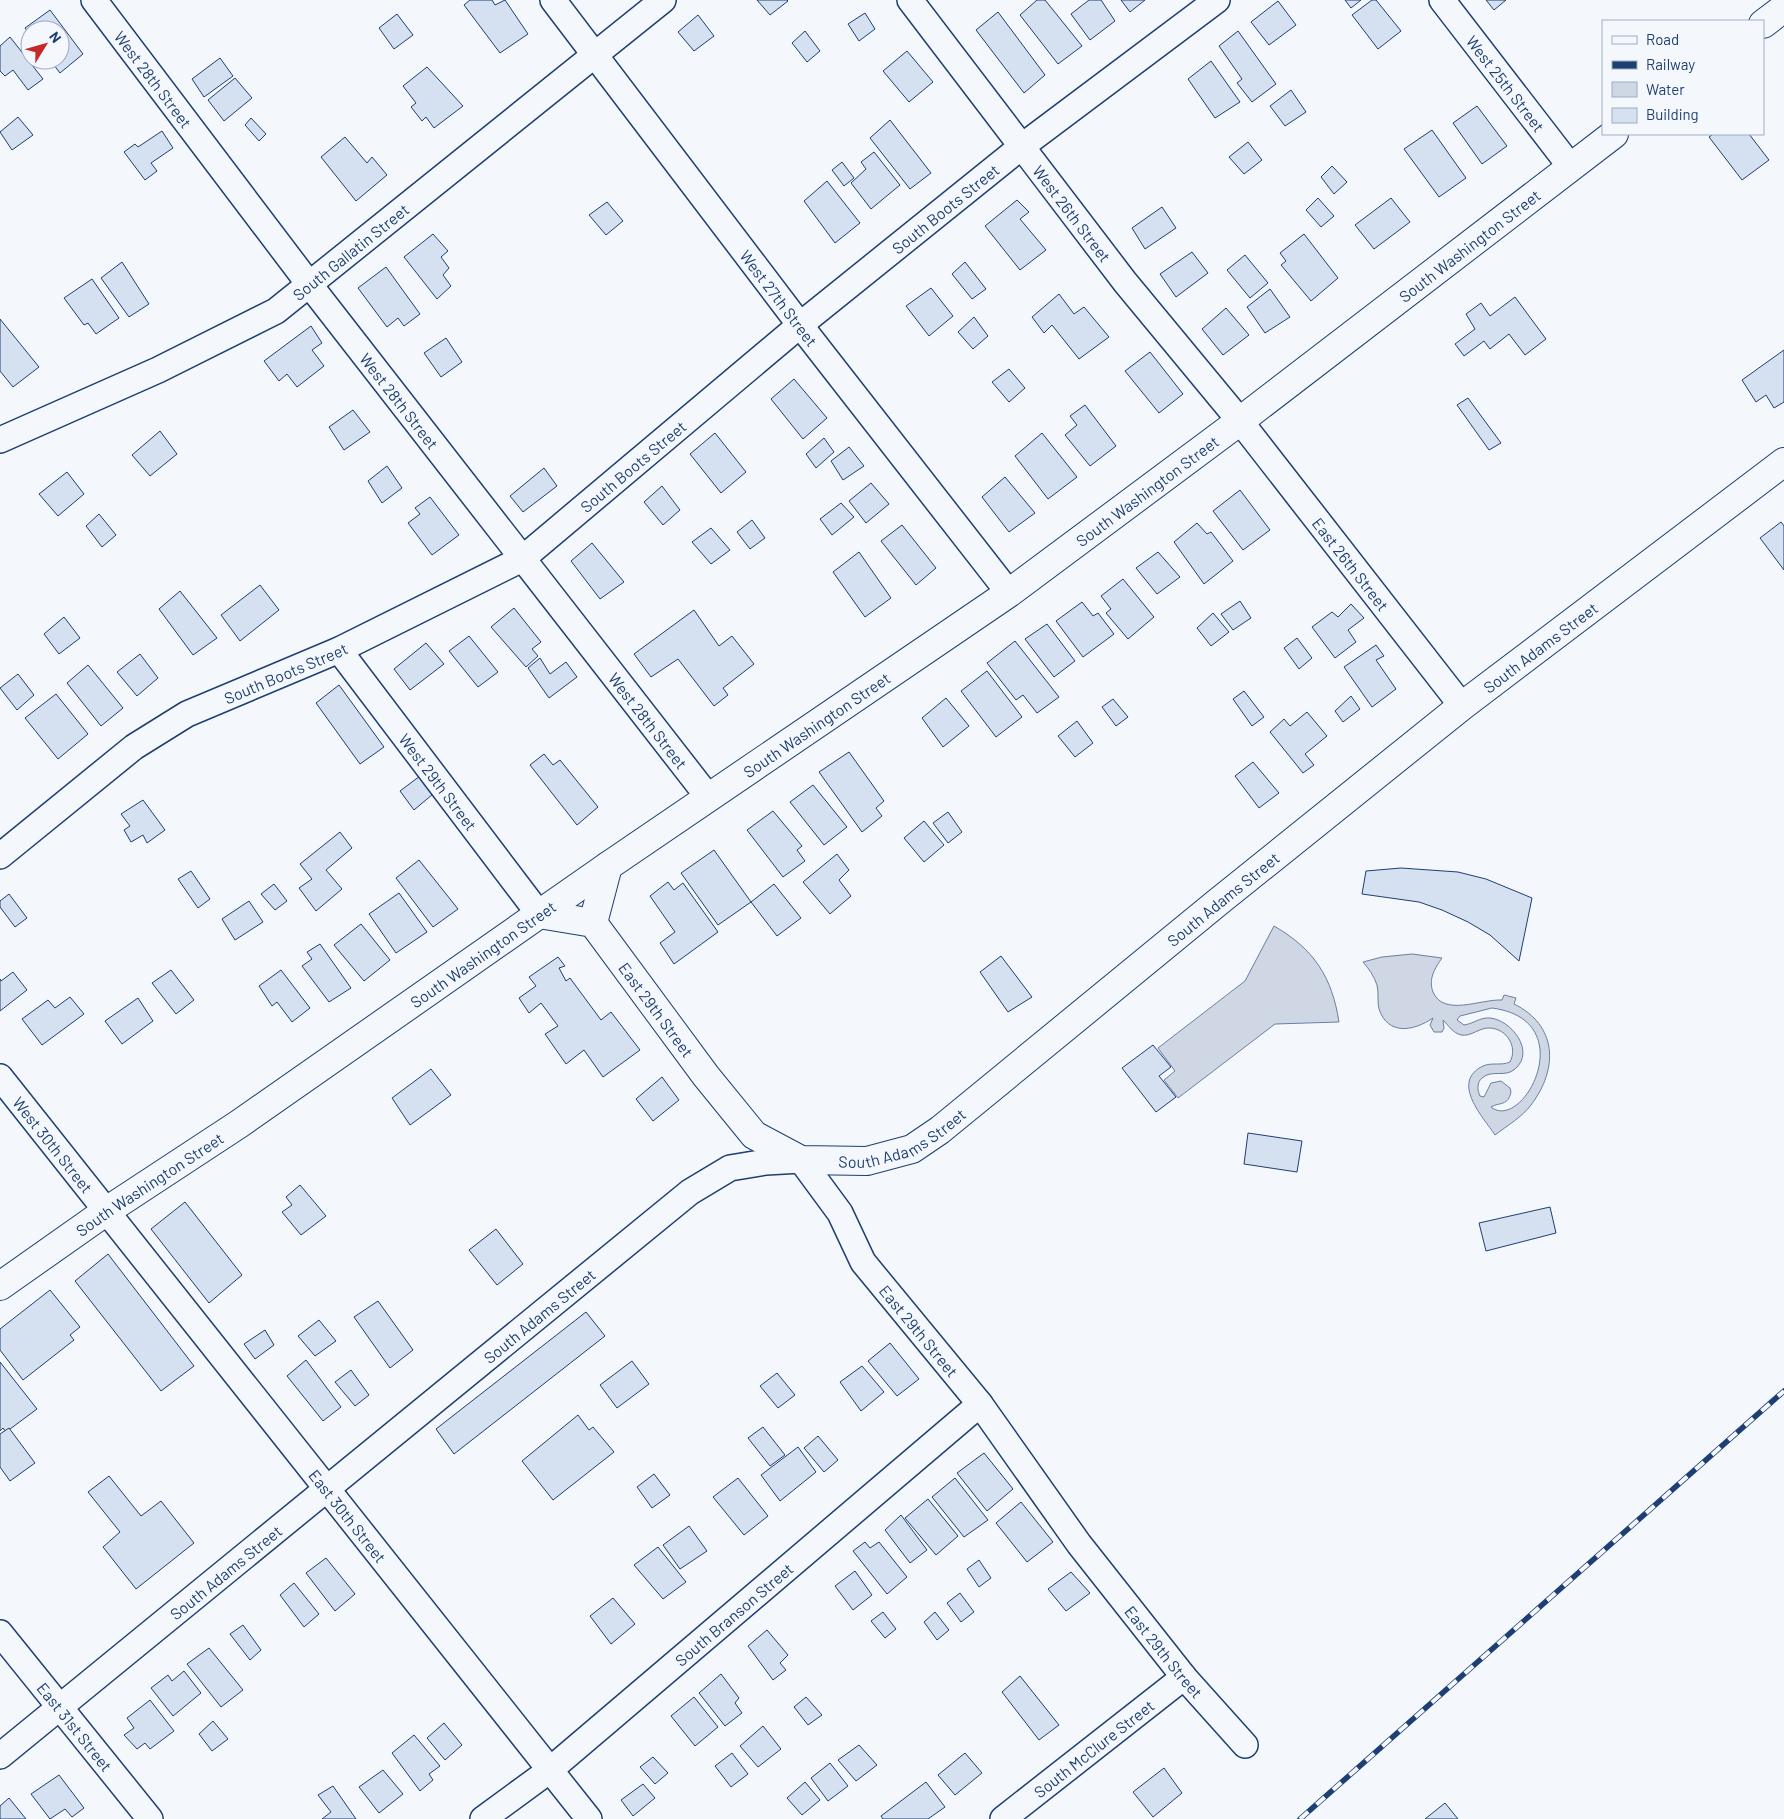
<svg xmlns="http://www.w3.org/2000/svg" width="1784" height="1819" font-family="Barlow,sans-serif">
<style>
.water{fill:#cfd7e4;stroke:#687fa3;fill-rule:evenodd}
.building{fill:#d5e0f0;stroke:#1d3f73}
.lines{fill:none;stroke-linecap:round;stroke-linejoin:round}
.minor-casing{stroke:#1d3f73;stroke-width:28}
.major-casing{stroke:#1d3f73;stroke-width:30}
.minor{stroke:#f4f7fb;stroke-width:25}
.major{stroke:#f4f7fb;stroke-width:28}
.rail-casing{stroke:#1d3f73;stroke-width:5.5}
.rail{stroke:#f4f7fb;stroke-width:4;stroke-dasharray:11;stroke-linecap:butt}
.labels{text-anchor:middle;dominant-baseline:central;stroke-width:4;stroke-linejoin:round;paint-order:stroke}
.street-label{font-size:16px;fill:#1d3f73;stroke:#f4f7fb}
</style>
<rect width="100%" height="100%" fill="#f4f7fb"/>
<g class="water">
<path d="M1274,926C1314,949 1332,977 1339,1022L1275,1024L1178,1098L1164,1080L1175,1071L1158,1048L1245,981Z"/>
<path d="M1412,954L1442,958C1435,968 1428,979 1433,992C1444,1017 1480,999 1502,1000L1504,995L1516,998L1514,1004C1557,1025 1559,1068 1531,1105C1522,1117 1508,1125 1495,1135C1483,1117 1450,1082 1483,1066C1492,1062 1501,1066 1510,1062C1518,1047 1507,1029 1490,1028C1480,1027 1471,1037 1461,1035C1453,1033 1448,1025 1443,1020L1444,1028L1442,1032H1434L1430,1025L1433,1018C1414,1031 1388,1036 1379,1009C1377,1001 1379,993 1377,985C1374,976 1369,969 1363,962L1382,957ZM1492,1008C1583,1020 1523,1133 1491,1107C1500,1102 1508,1106 1511,1092L1510,1088L1501,1081L1491,1083L1484,1097L1480,1096C1477,1090 1477,1082 1482,1078C1492,1069 1505,1078 1515,1069C1536,1051 1511,1020 1490,1018C1480,1017 1473,1024 1464,1025L1457,1020L1460,1016Z"/>
</g>
<g class="building">
<polygon points="470,0 492,0 495,5 505,0 528,34 500,53 464,5"/>
<polygon points="757,0 787,0 788,1 770,15"/>
<polygon points="1037,0 1045,0 1082,46 1058,64 1020,15"/>
<polygon points="1089,0 1101,0 1115,21 1090,40 1071,14"/>
<polygon points="1121,0 1145,0 1130,12"/>
<polygon points="1345,0 1361,0 1351,8"/>
<polygon points="1372,0 1376,0 1401,31 1378,49 1352,15"/>
<polygon points="1486,0 1506,0 1494,10"/>
<polygon points="1278,1 1296,25 1269,45 1251,22"/>
<polygon points="50,10 83,54 60,73 50,60 60,60 60,30 30,30 30,35 25,28"/>
<polygon points="998,12 1045,75 1024,93 976,30"/>
<polygon points="865,13 875,29 859,41 848,24"/>
<polygon points="397,14 413,35 394,49 379,28"/>
<polygon points="698,15 714,36 694,51 678,32"/>
<polygon points="805,31 820,51 807,62 792,43"/>
<polygon points="1238,31 1276,84 1252,102 1237,83 1242,79 1219,46"/>
<polygon points="10,37 43,79 28,90 13,70 5,76 0,71 0,46"/>
<polygon points="907,51 933,82 909,102 883,71"/>
<polygon points="220,58 233,76 204,97 192,79"/>
<polygon points="1211,61 1240,102 1215,118 1188,79"/>
<polygon points="427,67 463,106 434,128 426,117 422,121 411,107 416,103 403,86"/>
<polygon points="235,78 252,98 224,121 208,100"/>
<polygon points="1291,90 1306,112 1285,126 1270,106"/>
<polygon points="1477,106 1507,146 1482,164 1453,123"/>
<polygon points="18,117 33,135 12,150 0,132"/>
<polygon points="251,118 266,134 259,141 245,125"/>
<polygon points="890,120 931,173 910,189 870,138"/>
<polygon points="1432,130 1466,178 1439,197 1404,149"/>
<polygon points="162,131 173,148 151,163 157,171 145,180 124,152 135,144 138,147"/>
<polygon points="1713,134 1749,134 1769,160 1742,180 1709,137"/>
<polygon points="345,137 367,163 372,157 387,175 356,201 321,157"/>
<polygon points="1248,142 1262,160 1244,174 1229,157"/>
<polygon points="874,152 900,185 871,209 851,183 866,169 861,162"/>
<polygon points="842,162 854,178 844,186 832,170"/>
<polygon points="1332,166 1347,182 1334,194 1321,177"/>
<polygon points="827,181 860,223 835,243 804,201"/>
<polygon points="1318,198 1334,216 1321,227 1306,210"/>
<polygon points="1391,198 1410,222 1374,249 1355,225"/>
<polygon points="1017,200 1029,212 1020,219 1046,250 1020,270 985,226"/>
<polygon points="607,202 623,221 606,235 589,215"/>
<polygon points="1162,207 1176,228 1145,249 1132,228"/>
<polygon points="433,234 448,251 441,257 449,268 443,275 451,286 437,299 404,257"/>
<polygon points="1304,234 1338,278 1311,301 1281,265 1286,261 1280,253"/>
<polygon points="1192,252 1208,273 1176,297 1160,274"/>
<polygon points="1245,255 1268,283 1250,298 1227,270"/>
<polygon points="122,262 149,304 129,317 101,278"/>
<polygon points="965,262 986,289 972,299 952,274"/>
<polygon points="386,267 420,314 404,326 398,318 387,327 358,288"/>
<polygon points="92,279 119,318 96,334 88,323 84,325 64,298"/>
<polygon points="931,288 953,316 929,336 906,306"/>
<polygon points="1270,289 1290,317 1265,333 1247,307"/>
<polygon points="1059,294 1074,314 1084,307 1109,337 1079,359 1052,325 1044,333 1032,317"/>
<polygon points="1515,297 1546,339 1525,355 1509,334 1490,349 1484,341 1464,356 1455,344 1475,329 1466,314 1481,303 1490,316"/>
<polygon points="1226,308 1249,335 1223,355 1202,329"/>
<polygon points="974,317 988,336 973,349 958,332"/>
<polygon points="0,319 39,367 13,387 0,371"/>
<polygon points="311,326 322,343 312,350 324,366 297,387 287,374 279,381 264,361"/>
<polygon points="446,338 462,362 441,377 424,353"/>
<polygon points="1784,350 1784,402 1774,408 1766,395 1756,402 1742,380"/>
<polygon points="1150,352 1183,394 1159,413 1125,371"/>
<polygon points="1009,369 1025,388 1009,402 992,382"/>
<polygon points="794,379 827,418 803,439 771,399"/>
<polygon points="1468,398 1501,443 1489,450 1457,405"/>
<polygon points="1085,405 1116,446 1090,466 1065,435 1077,425 1070,416"/>
<polygon points="353,410 370,432 344,450 329,427"/>
<polygon points="160,431 177,454 150,476 132,455"/>
<polygon points="715,433 746,472 721,493 690,454"/>
<polygon points="1042,433 1077,477 1048,499 1015,456"/>
<polygon points="824,438 834,452 816,468 806,454"/>
<polygon points="849,447 864,466 843,480 831,461"/>
<polygon points="387,466 402,488 382,503 368,481"/>
<polygon points="544,468 557,486 523,512 510,496"/>
<polygon points="67,472 84,494 58,516 39,494"/>
<polygon points="1005,477 1035,513 1009,532 982,497"/>
<polygon points="871,483 889,504 866,523 849,501"/>
<polygon points="662,486 680,510 663,525 644,502"/>
<polygon points="1240,490 1270,530 1243,550 1213,511"/>
<polygon points="430,497 459,535 432,555 408,523 420,514 415,508"/>
<polygon points="841,503 854,517 832,535 820,519"/>
<polygon points="99,514 116,535 102,547 86,526"/>
<polygon points="752,520 765,538 750,549 737,532"/>
<polygon points="1781,522 1784,526 1784,570 1760,538"/>
<polygon points="1197,523 1207,534 1211,532 1233,561 1204,584 1174,542"/>
<polygon points="902,525 936,568 916,585 881,541"/>
<polygon points="711,528 730,550 711,564 692,542"/>
<polygon points="592,543 624,582 600,599 571,561"/>
<polygon points="859,552 891,598 865,617 833,572"/>
<polygon points="1158,552 1180,577 1157,594 1136,568"/>
<polygon points="1123,579 1154,617 1128,639 1106,613 1111,609 1101,596"/>
<polygon points="260,585 279,610 240,641 221,615"/>
<polygon points="180,591 217,638 193,655 159,609"/>
<polygon points="1240,601 1251,618 1233,630 1221,614"/>
<polygon points="1082,602 1093,616 1098,613 1114,634 1083,657 1056,621"/>
<polygon points="1351,604 1364,618 1348,630 1356,642 1335,658 1312,627 1332,612 1338,617"/>
<polygon points="514,608 541,642 532,649 538,656 526,667 491,627"/>
<polygon points="694,610 719,646 732,636 754,664 723,688 728,695 714,706 678,659 651,677 634,654"/>
<polygon points="1213,613 1229,632 1211,646 1197,628"/>
<polygon points="64,617 80,638 59,654 44,634"/>
<polygon points="1047,624 1075,661 1054,677 1025,639"/>
<polygon points="469,636 498,672 478,687 449,651"/>
<polygon points="1297,638 1312,658 1299,669 1284,648"/>
<polygon points="1015,641 1059,697 1037,713 1023,695 1016,700 987,663"/>
<polygon points="426,643 444,664 410,690 394,669"/>
<polygon points="1376,645 1384,656 1376,660 1396,689 1372,707 1344,667"/>
<polygon points="140,654 158,678 137,696 117,672"/>
<polygon points="540,658 550,674 566,662 577,677 549,698 528,668"/>
<polygon points="88,665 123,708 101,726 67,683"/>
<polygon points="987,671 1022,717 996,737 961,691"/>
<polygon points="18,674 34,695 17,710 0,688"/>
<polygon points="339,685 384,747 360,764 316,703"/>
<polygon points="1244,691 1264,717 1252,726 1233,699"/>
<polygon points="56,694 88,734 58,759 25,718"/>
<polygon points="1351,696 1360,709 1343,722 1335,711"/>
<polygon points="946,698 969,726 943,747 922,718"/>
<polygon points="1113,699 1128,717 1116,726 1102,707"/>
<polygon points="1307,712 1327,736 1305,754 1314,765 1303,773 1270,732 1284,719 1290,726"/>
<polygon points="1077,721 1093,743 1075,757 1058,736"/>
<polygon points="849,752 884,801 876,808 882,816 862,832 819,772"/>
<polygon points="544,754 553,765 560,760 598,807 577,825 530,765"/>
<polygon points="1253,762 1279,793 1259,808 1235,776"/>
<polygon points="420,776 433,794 414,810 400,791"/>
<polygon points="813,785 847,827 824,845 790,802"/>
<polygon points="143,800 165,830 147,843 143,835 131,842 124,830 130,826 121,814"/>
<polygon points="773,811 802,846 797,850 805,861 783,877 747,830"/>
<polygon points="948,812 962,832 948,843 933,823"/>
<polygon points="924,821 944,845 924,862 904,838"/>
<polygon points="340,832 352,848 326,870 342,889 316,911 299,888 312,879 300,864"/>
<polygon points="714,850 751,902 718,925 681,873"/>
<polygon points="837,854 849,870 839,880 851,896 830,914 803,882"/>
<polygon points="419,860 458,909 433,927 396,878"/>
<polygon points="1401,868 1458,872 1486,879 1532,898 1519,961 1490,935 1468,922 1442,910 1419,902 1362,894 1366,871"/>
<polygon points="191,871 210,899 198,908 178,879"/>
<polygon points="668,882 674,890 683,883 718,932 674,964 660,943 675,932 650,896"/>
<polygon points="274,884 287,901 275,910 261,894"/>
<polygon points="774,884 801,918 777,936 751,902"/>
<polygon points="399,893 427,932 396,953 369,914"/>
<polygon points="9,894 27,918 15,927 0,907 0,901"/>
<polygon points="249,901 263,922 235,940 222,919"/>
<polygon points="361,924 390,960 364,981 334,945"/>
<polygon points="320,944 351,988 329,1002 302,966 312,959 307,952"/>
<polygon points="1001,956 1032,997 1008,1012 980,972"/>
<polygon points="558,957 565,966 559,968 566,981 570,978 601,1020 611,1012 640,1050 603,1077 584,1050 566,1064 545,1034 558,1026 541,1003 529,1013 519,998 536,986 529,977"/>
<polygon points="171,970 194,1000 176,1014 152,983"/>
<polygon points="281,970 310,1008 292,1022 277,1002 272,1006 259,986"/>
<polygon points="13,972 27,990 0,1011 0,979 1,981"/>
<polygon points="70,997 84,1014 42,1045 22,1019 48,1000 55,1008"/>
<polygon points="138,998 153,1021 122,1044 105,1021"/>
<polygon points="1153,1045 1171,1067 1159,1076 1176,1097 1156,1112 1122,1068"/>
<polygon points="431,1069 451,1095 410,1125 392,1098"/>
<polygon points="662,1077 679,1100 653,1121 636,1099"/>
<polygon points="1248,1133 1302,1141 1297,1172 1244,1164"/>
<polygon points="300,1185 326,1216 301,1235 282,1212 292,1205 286,1197"/>
<polygon points="185,1202 242,1275 209,1303 151,1229"/>
<polygon points="1550,1207 1556,1233 1486,1251 1479,1223"/>
<polygon points="496,1229 523,1264 497,1285 469,1250"/>
<polygon points="108,1254 194,1366 161,1391 75,1281"/>
<polygon points="50,1290 80,1327 70,1335 74,1340 23,1380 0,1350 0,1329"/>
<polygon points="378,1301 413,1350 390,1368 354,1317"/>
<polygon points="586,1312 605,1336 454,1454 436,1429"/>
<polygon points="319,1320 336,1341 315,1356 298,1336"/>
<polygon points="265,1330 274,1345 255,1359 244,1344"/>
<polygon points="890,1343 919,1379 897,1396 868,1361"/>
<polygon points="306,1360 341,1407 323,1421 287,1376"/>
<polygon points="632,1361 649,1384 617,1408 600,1385"/>
<polygon points="0,1362 37,1409 6,1432 3,1428 0,1431"/>
<polygon points="862,1366 884,1392 861,1411 840,1382"/>
<polygon points="351,1370 369,1395 355,1406 335,1382"/>
<polygon points="777,1373 795,1395 778,1408 760,1386"/>
<polygon points="578,1415 589,1430 593,1427 614,1452 553,1500 522,1461"/>
<polygon points="763,1427 785,1455 770,1466 748,1438"/>
<polygon points="9,1428 35,1463 10,1481 0,1467 0,1434"/>
<polygon points="818,1436 838,1460 824,1472 804,1448"/>
<polygon points="798,1447 816,1472 780,1501 761,1475"/>
<polygon points="984,1453 1013,1489 987,1511 957,1473"/>
<polygon points="654,1474 670,1495 652,1508 637,1487"/>
<polygon points="109,1476 141,1516 161,1501 194,1543 136,1589 103,1547 120,1532 88,1492"/>
<polygon points="738,1478 768,1516 744,1535 713,1497"/>
<polygon points="955,1478 988,1520 964,1537 932,1497"/>
<polygon points="928,1499 958,1536 936,1555 905,1518"/>
<polygon points="1021,1502 1053,1542 1027,1562 996,1523"/>
<polygon points="901,1515 927,1550 910,1563 885,1530"/>
<polygon points="689,1526 707,1551 680,1569 663,1545"/>
<polygon points="865,1542 870,1548 879,1542 907,1577 887,1594 853,1551"/>
<polygon points="658,1547 686,1582 663,1599 634,1565"/>
<polygon points="326,1558 355,1594 335,1611 306,1573"/>
<polygon points="979,1560 991,1578 979,1587 967,1569"/>
<polygon points="855,1571 872,1595 853,1610 835,1586"/>
<polygon points="1071,1572 1090,1593 1066,1611 1048,1589"/>
<polygon points="294,1583 319,1614 304,1627 280,1595"/>
<polygon points="960,1593 974,1612 961,1622 947,1603"/>
<polygon points="613,1598 635,1624 611,1644 590,1616"/>
<polygon points="883,1612 896,1629 885,1638 871,1621"/>
<polygon points="935,1612 949,1630 937,1640 924,1622"/>
<polygon points="243,1625 261,1650 250,1660 230,1634"/>
<polygon points="767,1630 788,1655 780,1663 786,1670 773,1680 748,1646"/>
<polygon points="209,1648 243,1690 221,1707 187,1664"/>
<polygon points="184,1671 201,1693 173,1716 151,1688 168,1675 172,1681"/>
<polygon points="721,1674 739,1698 735,1703 742,1713 725,1726 699,1693"/>
<polygon points="1020,1676 1059,1725 1039,1740 1002,1692"/>
<polygon points="694,1697 718,1727 695,1746 671,1716"/>
<polygon points="806,1697 822,1715 808,1725 794,1707"/>
<polygon points="150,1700 174,1731 150,1749 145,1743 137,1749 124,1735 134,1728 127,1718"/>
<polygon points="213,1721 228,1739 212,1751 199,1734"/>
<polygon points="444,1723 462,1745 445,1760 427,1738"/>
<polygon points="763,1726 781,1749 758,1767 740,1746"/>
<polygon points="414,1735 440,1766 429,1774 433,1780 420,1791 392,1753"/>
<polygon points="859,1745 877,1765 856,1781 838,1760"/>
<polygon points="732,1753 748,1774 731,1787 715,1766"/>
<polygon points="965,1753 982,1773 955,1795 938,1775"/>
<polygon points="653,1757 668,1773 655,1784 640,1767"/>
<polygon points="830,1763 848,1786 828,1801 811,1778"/>
<polygon points="1164,1768 1182,1793 1153,1817 1133,1792"/>
<polygon points="383,1770 403,1794 379,1813 359,1787"/>
<polygon points="59,1775 84,1808 72,1817 65,1809 50,1819 31,1794"/>
<polygon points="805,1782 820,1800 802,1815 787,1798"/>
<polygon points="926,1782 945,1807 928,1819 883,1819 881,1816"/>
<polygon points="643,1784 655,1798 633,1816 621,1800"/>
<polygon points="333,1786 356,1819 322,1819 331,1812 318,1795"/>
<polygon points="9,1798 26,1819 0,1819 0,1806"/>
<polygon points="1445,1803 1458,1819 1425,1819"/>
</g>
<g class="lines">
<g class="minor-casing">
<g id="minor">
<path id="s1" d="M94,0L309,284L709,798"/>
<path id="s2" d="M553,0L800,325L1009,593"/>
<path id="s3" d="M910,0L1125,282L1240,421L1462,706"/>
<path id="s4" d="M1442,0L1570,166"/>
<path id="s5" d="M0,440L158,370L276,311L663,0"/>
<path id="s6" d="M339,650L539,914"/>
<path id="s7" d="M0,856L134,747L187,714L339,650L522,559L800,325L1021,147L1217,0"/>
<path id="s8" d="M0,1077L589,1819"/>
<path id="s9" d="M0,1633L150,1819"/>
<path id="s10" d="M0,1756L690,1192L730,1168L766,1162L801,1160L840,1213L863,1262L980,1404L1079,1544L1184,1677L1245,1745"/>
<path id="s11" d="M483,1819L550,1770L980,1404"/>
<path id="s12" d="M1003,1819L1184,1677"/>
</g>
</g>
<g class="major-casing">
<g id="major">
<polyline points="1763,24 1784,8"/>
<path id="s13" d="M539,914L593,923L706,1076L754,1135L801,1160L867,1161L912,1149L940,1130L1218,902L1462,706L1784,462"/>
<polyline points="593,923 608,866"/>
<path id="s14" d="M0,1286L108,1210L239,1124L608,866L1009,593L1240,421L1614,134"/>
</g>
</g>
<use href="#minor" class="minor"/>
<use href="#major" class="major"/>
<g class="rail-casing">
<polyline id="rail" points="1300,1819 1784,1391"/>
</g>
<use href="#rail" class="rail"/>
</g>
<g class="labels">
<g class="street-label">
<text stroke="none"><textPath href="#s1" startOffset="99">West 28th Street</textPath></text>
<text stroke="none"><textPath href="#s4" startOffset="105">West 25th Street</textPath></text>
<text stroke="none"><textPath href="#s7" startOffset="1154">South Boots Street</textPath></text>
<text stroke="none"><textPath href="#s3" startOffset="268">West 26th Street</textPath></text>
<text stroke="none"><textPath href="#s14" startOffset="1801">South Washington Street</textPath></text>
<text stroke="none"><textPath href="#s5" startOffset="400">South Gallatin Street</textPath></text>
<text stroke="none"><textPath href="#s2" startOffset="374">West 27th Street</textPath></text>
<text stroke="none"><textPath href="#s1" startOffset="504">West 28th Street</textPath></text>
<text stroke="none"><textPath href="#s7" startOffset="749">South Boots Street</textPath></text>
<text stroke="none"><textPath href="#s14" startOffset="1396">South Washington Street</textPath></text>
<text stroke="none"><textPath href="#s3" startOffset="716">East 26th Street</textPath></text>
<text stroke="none"><textPath href="#s13" startOffset="1291">South Adams Street</textPath></text>
<text stroke="none"><textPath href="#s7" startOffset="342">South Boots Street</textPath></text>
<text stroke="none"><textPath href="#s1" startOffset="909">West 28th Street</textPath></text>
<text stroke="none"><textPath href="#s14" startOffset="991">South Washington Street</textPath></text>
<text stroke="none"><textPath href="#s6" startOffset="165">West 29th Street</textPath></text>
<text stroke="none"><textPath href="#s13" startOffset="886">South Adams Street</textPath></text>
<text stroke="none"><textPath href="#s14" startOffset="586">South Washington Street</textPath></text>
<text stroke="none"><textPath href="#s13" startOffset="162">East 29th Street</textPath></text>
<text stroke="none"><textPath href="#s13" startOffset="481">South Adams Street</textPath></text>
<text stroke="none"><textPath href="#s8" startOffset="86">West 30th Street</textPath></text>
<text stroke="none"><textPath href="#s14" startOffset="181">South Washington Street</textPath></text>
<text stroke="none"><textPath href="#s10" startOffset="696">South Adams Street</textPath></text>
<text stroke="none"><textPath href="#s10" startOffset="1218">East 29th Street</textPath></text>
<text stroke="none"><textPath href="#s8" startOffset="560">East 30th Street</textPath></text>
<text stroke="none"><textPath href="#s10" startOffset="291">South Adams Street</textPath></text>
<text stroke="none"><textPath href="#s11" startOffset="324">South Branson Street</textPath></text>
<text stroke="none"><textPath href="#s10" startOffset="1622">East 29th Street</textPath></text>
<text stroke="none"><textPath href="#s9" startOffset="120">East 31st Street</textPath></text>
<text stroke="none"><textPath href="#s12" startOffset="115">South McClure Street</textPath></text>
</g>
</g>
<rect x="1602" y="20" width="162" height="115" fill="#f4f7fb" stroke="#9eadc5"/>
<rect x="1612" y="36" width="25" height="8" fill="#f4f7fb" stroke="#9eadc5"/>
<text x="1646" y="45" font-size="15" fill="#1d3f73">Road</text>
<rect x="1612" y="61" width="25" height="8" fill="#1d3f73" stroke="#9eadc5"/>
<text x="1646" y="70" font-size="15" fill="#1d3f73">Railway</text>
<rect x="1612" y="82" width="25" height="15" fill="#cfd7e4" stroke="#9eadc5"/>
<text x="1646" y="95" font-size="15" fill="#1d3f73">Water</text>
<rect x="1612" y="108" width="25" height="15" fill="#d5e0f0" stroke="#9eadc5"/>
<text x="1646" y="120" font-size="15" fill="#1d3f73">Building</text>
<g transform="translate(45 45) rotate(53)"><circle r="24" fill="#f4f7fb" stroke="#9eadc5"/>
<path d="M0-4L9 19L0 12L-9 19Z" fill="#c62828"/>
<text y="-8" font-size="14" font-weight="bold" text-anchor="middle" fill="#1d3f73">N</text>
</g>
</svg>
